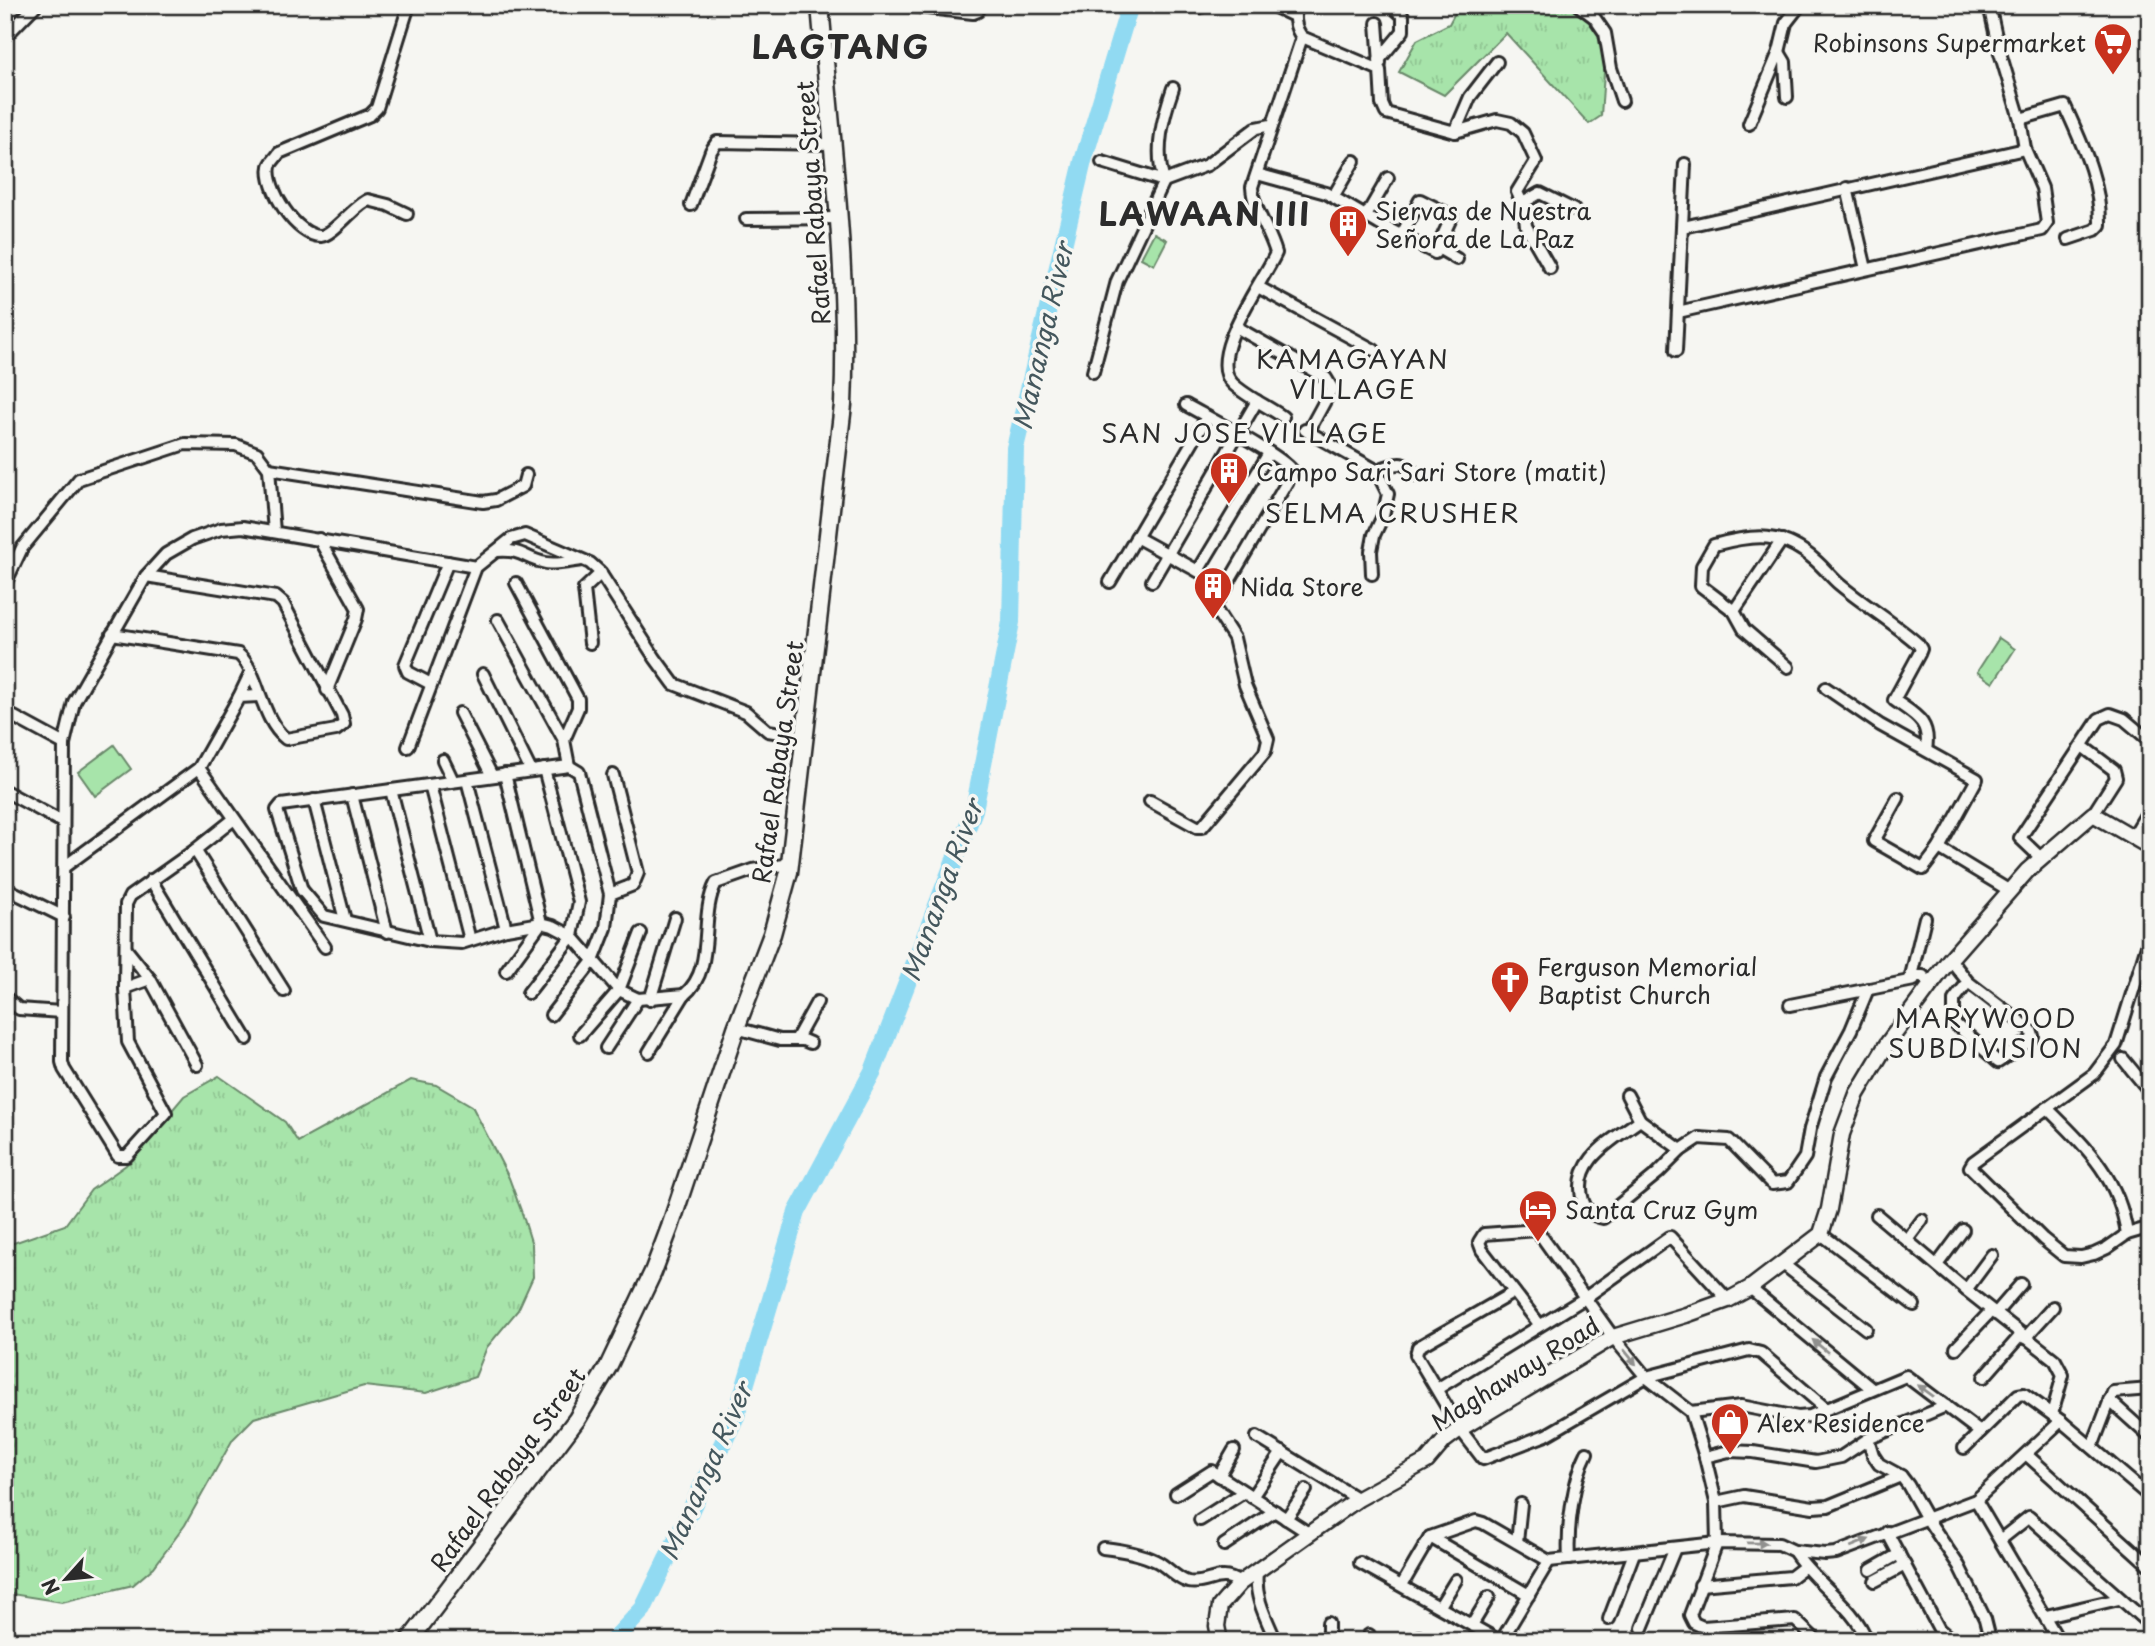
<svg xmlns="http://www.w3.org/2000/svg" width="2155" height="1646" font-family="'Playpen Sans',sans-serif">
<style>
.grass{fill:url(#grass-tufts);stroke:#69886a;stroke-width:2}
.pitch{fill:#a7e4aa;stroke:#69886a;stroke-width:2}
.lines{fill:none;stroke-linecap:round;stroke-linejoin:round}
.river{stroke:#91daf2;stroke-width:18}
.minor-casing{stroke:#2b2b2b;stroke-width:16}
.tertiary-casing{stroke:#2b2b2b;stroke-width:19}
.secondary-casing{stroke:#2b2b2b;stroke-width:21}
.minor{stroke:#f6f6f2;stroke-width:10}
.tertiary{stroke:#f6f6f2;stroke-width:14}
.secondary{stroke:#f6f6f2;stroke-width:16}
.oneway{fill:#90908e}
.labels{text-anchor:middle;dominant-baseline:central;stroke-width:7;stroke-linejoin:round;paint-order:stroke}
.poi-label{font-size:24px;fill:#2b2b2b;stroke:#f6f6f2;text-anchor:start}
.street-label{font-size:24px;fill:#2b2b2b;stroke:#f6f6f2}
.water-label{font-size:26px;font-style:italic;fill:#44575d;stroke:#f6f6f2}
.neighbourhood-label{font-size:26px;letter-spacing:2px;fill:#2b2b2b;stroke:#f6f6f2}
.district-label{font-size:32px;font-weight:bold;letter-spacing:2px;fill:#2b2b2b;stroke:#f6f6f2}
</style>
<defs>
<pattern id="grass-tufts" width="24" height="20" patternUnits="userSpaceOnUse" patternTransform="scale(1.75)"><rect width="24" height="20" fill="#a7e4aa"/><path d="M3 7l-1-3M5 7V3M7 7l1-3M15 17l-1-3M17 17v-4M19 17l1-3" fill="none" stroke="#90c492"/></pattern>
</defs>
<rect width="100%" height="100%" fill="#f6f6f2"/>
<filter id="ink" filterUnits="userSpaceOnUse"><feTurbulence type="fractalNoise" baseFrequency=".0143" numOctaves="2"/><feDisplacementMap in="SourceGraphic" scale="14" xChannelSelector="R" yChannelSelector="G"/><feConvolveMatrix kernelMatrix="1 2 1 2 8 2 1 2 1" color-interpolation-filters="sRGB"/></filter>
<g filter="url(#ink)">
<g class="grass">
<polygon points="1459,5 1583,5 1607,29 1601,116 1589,124 1506,33 1444,95 1399,72 1417,40 1449,24"/>
<polygon points="219,1076 285,1122 298,1142 411,1080 436,1085 472,1106 509,1178 523,1216 532,1245 533,1277 518,1310 487,1347 475,1377 426,1393 364,1386 254,1418 233,1439 185,1525 154,1567 133,1585 62,1602 5,1593 5,1246 65,1225 91,1190 126,1165 184,1096"/>
</g>
<g class="pitch">
<polygon points="1154,233 1167,240 1154,265 1141,258"/>
<polygon points="1999,638 2015,649 1993,683 1977,672"/>
<polygon points="114,745 131,769 95,796 78,772"/>
</g>
<g class="lines">
<polyline class="river" points="613,1641 643,1609 736,1416 797,1212 873,1071 974,810 1011,622 1015,448 1083,161 1130,5"/>
<g class="minor-casing">
<g id="minor">
<polyline points="900,5 973,13 978,11 981,5"/>
<polyline points="1271,5 1294,16"/>
<polyline points="1578,5 1594,17 1605,33 1611,68 1622,101"/>
<polyline points="1200,7 1204,5"/>
<polyline points="1377,23 1380,63"/>
<polyline points="5,37 36,5"/>
<polyline points="1302,37 1380,70 1382,104 1386,113 1455,132 1497,120 1511,123 1523,133 1536,161 1517,192 1524,207 1526,226 1550,268"/>
<polyline points="1779,52 1785,62 1787,97"/>
<polyline points="1379,60 1403,31 1403,16 1391,5"/>
<path d="M2020,119L2065,106C2082,144 2101,182 2100,225L2095,230L2068,239"/>
<polyline points="1749,124 1779,52 1786,23 1800,5"/>
<polyline points="1455,132 1470,97 1497,62"/>
<polyline points="1102,162 1164,181 1207,165 1256,128 1271,125"/>
<polyline points="1257,174 1326,193 1379,224 1435,253 1452,216 1420,200 1401,236"/>
<polyline points="1847,188 1866,269"/>
<polyline points="1333,197 1354,161"/>
<polyline points="1521,204 1540,193 1574,210"/>
<polyline points="691,205 711,151 717,142 831,144"/>
<path d="M407,214L388,205L368,200C353,207 333,235 321,236C297,237 265,188 270,166C271,162 277,157 279,153L370,115L377,108L409,5"/>
<polyline points="1366,216 1388,178"/>
<polyline points="746,219 837,218"/>
<polyline points="1683,227 2025,149"/>
<polyline points="1438,248 1457,259"/>
<polyline points="1258,287 1374,350"/>
<polyline points="1678,312 2042,230 2047,223 2042,188 2025,149 2020,119 1998,46 1991,14 1993,5"/>
<polyline points="1236,327 1326,378 1332,388 1308,432"/>
<polyline points="1676,351 1685,164"/>
<path d="M1093,372L1117,281L1164,181C1154,150 1163,117 1173,88"/>
<path d="M1283,417C1267,406 1247,397 1233,384C1205,358 1263,282 1276,253C1270,230 1253,210 1252,187L1302,37C1294,27 1294,17 1296,5"/>
<polyline points="1305,430 1376,470 1388,494 1383,516 1374,535 1371,551 1372,574"/>
<polyline points="269,469 483,502 496,500 523,486 526,475"/>
<path d="M1376,470C1396,465 1401,457 1416,475"/>
<polyline points="1136,537 1227,587"/>
<polyline points="319,539 358,609 356,619 327,690"/>
<path d="M497,551C524,549 524,559 546,563C558,565 569,562 581,560"/>
<polyline points="1198,571 1269,453"/>
<polyline points="1152,581 1257,401"/>
<polyline points="1110,582 1207,417"/>
<polyline points="516,583 578,699 578,708 564,740"/>
<polyline points="5,584 22,548 79,479 185,444 236,445 257,453 269,469 274,532"/>
<polyline points="1734,611 1782,540"/>
<polyline points="498,620 564,740 569,766"/>
<path d="M112,634L238,654C259,670 260,719 286,739L336,730L344,724L342,715L283,603L276,597L146,576"/>
<polyline points="590,643 584,589 601,573"/>
<path d="M1788,667L1744,629L1734,611L1701,586L1702,566L1714,545C1754,534 1783,531 1816,561C1824,568 1831,577 1839,584C1864,605 1893,622 1918,644L1921,649L1919,654L1894,700C1915,715 1931,721 1926,750"/>
<polyline points="251,672 239,697 258,696"/>
<polyline points="483,674 531,771"/>
<polyline points="431,684 408,672 405,665 448,562"/>
<polyline points="1826,688 1880,725 1977,779 1939,848 1923,869 1874,841 1898,798"/>
<polyline points="5,712 64,744"/>
<polyline points="460,713 492,776"/>
<polyline points="2082,746 2114,770 2116,778 2093,814"/>
<polyline points="408,747 476,567 511,539 525,535 590,563 599,571 655,658 674,684 746,712 768,731 805,737"/>
<polyline points="443,760 453,781"/>
<polyline points="199,768 325,947"/>
<polyline points="505,774 541,923 506,971"/>
<polyline points="467,780 506,929"/>
<polyline points="430,785 470,940"/>
<polyline points="391,790 430,941"/>
<polyline points="5,791 62,822"/>
<polyline points="352,795 387,932"/>
<polyline points="314,800 345,920"/>
<path d="M1150,801L1197,827H1202L1265,752L1268,739L1245,685L1234,638L1214,607L1293,472C1287,458 1205,416 1186,405"/>
<polyline points="234,819 195,850 130,896 126,904 125,988 128,1042 166,1113 127,1156 118,1156 64,1069 62,1062 64,744 74,702 146,576 166,554 192,539 221,529 243,527 476,567"/>
<polyline points="2132,838 2150,808"/>
<polyline points="1939,848 2010,891"/>
<polyline points="195,850 284,991"/>
<polyline points="2042,859 2020,838 2099,719 2110,714 2124,719 2150,741"/>
<polyline points="64,867 199,768 239,697"/>
<polyline points="151,880 247,1039"/>
<polyline points="5,888 64,917"/>
<polyline points="610,894 633,885 638,873 613,775"/>
<polyline points="126,949 150,979 197,1065"/>
<polyline points="1950,959 1968,982 2031,1030 2033,1036 2031,1040 1998,1062 1954,1023 1954,1000 1968,982"/>
<polyline points="1910,980 1925,918"/>
<polyline points="125,988 150,979"/>
<polyline points="528,993 572,936 579,902 544,769"/>
<polyline points="5,997 19,1009 61,1012"/>
<polyline points="650,1000 675,918"/>
<polyline points="1790,1005 1914,980 1915,976 1923,976 1926,980 1934,979"/>
<polyline points="551,1015 593,961 606,928 610,894 579,772 569,766 281,805 277,810 302,890 324,916 430,941 462,943 506,929 541,923 553,926 572,936 619,990 638,999 684,995"/>
<polyline points="736,1028 780,1040 803,1040 810,1043"/>
<polyline points="580,1035 619,990 641,933"/>
<polyline points="796,1040 817,1002"/>
<polyline points="606,1048 638,999"/>
<path d="M649,1052L684,995C717,968 698,917 716,883L753,870L790,864"/>
<polyline points="2123,1059 2150,1092"/>
<polyline points="1627,1095 1640,1120 1681,1150"/>
<path d="M2047,1108C2086,1147 2119,1177 2127,1234"/>
<path d="M1640,1120C1613,1140 1571,1160 1583,1201C1586,1211 1593,1216 1603,1218L1658,1173L1681,1150L1699,1138L1729,1140L1772,1184L1788,1182L1805,1157L1810,1129L1826,1077L1851,1030L1868,989"/>
<polyline points="1877,1215 1966,1290 2055,1360 2063,1375 2052,1414"/>
<polyline points="2144,1229 2127,1234 2107,1248 2094,1254 2081,1257 2064,1256 2043,1239 1970,1167 1973,1162 2094,1074 2116,1045 2150,936"/>
<polyline points="1821,1234 1914,1305"/>
<polyline points="1907,1240 1922,1220"/>
<polyline points="1783,1264 1866,1329"/>
<polyline points="1937,1265 1963,1230"/>
<polyline points="1750,1288 1872,1389"/>
<polyline points="1966,1290 1992,1255"/>
<polyline points="1514,1292 1418,1347 1416,1355 1460,1429 1483,1459 1546,1435 1646,1377 1749,1350 1761,1353 1825,1408"/>
<polyline points="1995,1314 2021,1284"/>
<polyline points="1539,1324 1482,1250 1479,1242 1484,1234 1537,1230 1613,1337 1646,1377 1691,1412 1705,1457 1716,1502 1717,1543 1690,1615 1694,1623 1703,1627 1795,1620 1817,1641"/>
<polyline points="2025,1338 2053,1307"/>
<polyline points="1956,1348 1991,1311"/>
<polyline points="1984,1377 2021,1335"/>
<polyline points="1437,1389 1585,1298 1670,1237 1728,1300"/>
<polyline points="2109,1400 2150,1437"/>
<polyline points="1691,1412 1741,1406 1798,1417 1810,1416 1906,1376 1980,1432"/>
<polyline points="1257,1437 1358,1499"/>
<polyline points="1868,1439 1873,1455 1879,1464 1901,1476 1908,1485 1926,1517 1959,1566 1985,1619 1988,1631 1985,1641"/>
<polyline points="2092,1447 2113,1392 2150,1389"/>
<polyline points="1964,1448 2018,1395 2024,1394 2061,1421 2150,1497"/>
<polyline points="2027,1455 2150,1566"/>
<polyline points="1705,1457 1729,1451 1753,1452 1816,1462 1841,1457 1868,1439 1946,1406"/>
<polyline points="1219,1476 1234,1450"/>
<polyline points="1176,1494 1212,1471 1310,1534"/>
<polyline points="1252,1497 1282,1452"/>
<polyline points="1976,1500 2059,1641"/>
<polyline points="1716,1502 1744,1496 1813,1507 1828,1506 1901,1476"/>
<polyline points="1286,1519 1306,1490"/>
<polyline points="1200,1520 1244,1492"/>
<polyline points="1887,1532 1939,1629 1953,1641"/>
<polyline points="1430,1537 1529,1595"/>
<polyline points="2000,1540 2029,1517 2150,1625"/>
<polyline points="1517,1542 1521,1504"/>
<polyline points="1224,1545 1275,1511"/>
<path d="M1103,1548C1121,1550 1140,1553 1156,1561C1167,1566 1176,1579 1188,1582C1209,1586 1218,1568 1240,1583"/>
<path d="M1794,1551C1814,1583 1855,1606 1867,1641"/>
<path d="M1569,1559C1567,1528 1573,1480 1587,1453"/>
<polyline points="1360,1563 1500,1641"/>
<polyline points="1871,1570 1899,1554"/>
<path d="M1257,1572C1254,1597 1266,1618 1276,1641"/>
<polyline points="1875,1581 1905,1565"/>
<polyline points="1402,1585 1430,1537 1476,1521 1483,1523 1549,1561 1717,1543 1779,1544 1794,1551 1825,1554 1836,1553 1976,1500 2061,1421"/>
<polyline points="1700,1585 1791,1577 1804,1567"/>
<polyline points="1440,1606 1456,1580"/>
<polyline points="2046,1616 2119,1599"/>
<polyline points="1609,1619 1634,1553"/>
<polyline points="1328,1623 1328,1641"/>
<polyline points="1472,1625 1489,1597"/>
<polyline points="1642,1628 1675,1548"/>
<polyline points="1369,1635 1369,1641"/>
<polyline points="1419,1641 1419,1637"/>
<polyline points="1501,1641 1549,1561"/>
</g>
</g>
<g class="tertiary-casing">
<polyline id="tertiary" points="1220,1641 1217,1626 1220,1606 1240,1583 1358,1499 1427,1461 1444,1441 1460,1429 1613,1337 1686,1315 1728,1300 1750,1288 1821,1234 1829,1209 1842,1134 1857,1094 1887,1044 1950,959 2027,871 2093,814 2150,847"/>
</g>
<g class="secondary-casing">
<path id="secondary" d="M409,1641L577,1419L608,1367L653,1272L670,1227L736,1028L772,934L789,872L843,405C849,272 831,138 820,5"/>
</g>
<use href="#minor" class="minor"/>
<use href="#tertiary" class="tertiary"/>
<use href="#secondary" class="secondary"/>
</g>
<defs><path id="oneway-solid" d="M-6-.8H1V-3.2L6.5 0L1 3.2V.8H-6Z" transform="scale(1.75)"/></defs>
<g class="oneway">
<use href="#oneway-solid" transform="translate(1820 1346) rotate(-140)"/>
<use href="#oneway-solid" transform="translate(1630 1357) rotate(51)"/>
<use href="#oneway-solid" transform="translate(1926 1391) rotate(-144)"/>
<use href="#oneway-solid" transform="translate(1757 1543) rotate(1)"/>
<use href="#oneway-solid" transform="translate(1860 1543) rotate(-22)"/>
</g>
</g>
<defs>
<g id="supermarket-pin" transform="scale(2.0125)"><path d="M0 17L-7.5 6A9.5 9.5 0 1 1 7.5 6Z" fill="#c8321e" stroke="#f6f6f2"/><path d="M-6-5.5h2.5l.6 2H6L4.5 2H-2.5L-4.4-4H-6ZM-1.5 3.2a1.3 1.3 0 1 0 .1 0ZM3 3.2a1.3 1.3 0 1 0 .1 0Z" fill="#fff"/></g>
<g id="building-pin" transform="scale(2.0125)"><path d="M0 17L-7.5 6A9.5 9.5 0 1 1 7.5 6Z" fill="#c8321e" stroke="#f6f6f2"/><path d="M-4-6H4V6H1V3H-1V6H-4ZM-2.5-4.3h1.7v1.8h-1.7ZM.8-4.3h1.7v1.8H.8ZM-2.5-1h1.7V.8h-1.7ZM.8-1h1.7V.8H.8Z" fill="#fff"/></g>
<g id="church-pin" transform="scale(2.0125)"><path d="M0 17L-7.5 6A9.5 9.5 0 1 1 7.5 6Z" fill="#c8321e" stroke="#f6f6f2"/><path d="M-1.2-6h2.4v3.5h3.3v2.4h-3.3V6h-2.4V-.1h-3.3v-2.4h3.3Z" fill="#fff"/></g>
<g id="hotel-pin" transform="scale(2.0125)"><path d="M0 17L-7.5 6A9.5 9.5 0 1 1 7.5 6Z" fill="#c8321e" stroke="#f6f6f2"/><path d="M-6-4.5h1.5V1H6V5H4.5V3h-9V5H-6ZM-4 0a1.8 1.8 0 1 1 3.6 0ZM.5 0V-2.5h3Q6-2.5 6 0Z" fill="#fff"/></g>
<g id="shop-pin" transform="scale(2.0125)"><path d="M0 17L-7.5 6A9.5 9.5 0 1 1 7.5 6Z" fill="#c8321e" stroke="#f6f6f2"/><path d="M-5-2.5h2.3a2.7 3.5 0 0 1 5.4 0H5L5.5 6h-11ZM-1.5-2.5h3a1.5 2.3 0 0 0-3 0Z" fill="#fff"/></g>
</defs>
<g fill-rule="evenodd">
<use href="#supermarket-pin" x="2113" y="42"/>
<use href="#building-pin" x="1348" y="224"/>
<use href="#building-pin" x="1229" y="471"/>
<use href="#building-pin" x="1213" y="586"/>
<use href="#church-pin" x="1510" y="980"/>
<use href="#hotel-pin" x="1538" y="1209"/>
<use href="#shop-pin" x="1730" y="1422"/>
</g>
<g class="labels">
<g class="poi-label">
<text x="2086" y="42" text-anchor="end">Robinsons Supermarket</text>
<text x="1375" y="210">Siervas de Nuestra<tspan x="1375" dy="28">Señora de La Paz</tspan></text>
<text x="1256" y="471">Campo Sari Sari Store (matit)</text>
<text x="1240" y="586">Nida Store</text>
<text x="1537" y="966">Ferguson Memorial<tspan x="1537" dy="28">Baptist Church</tspan></text>
<text x="1565" y="1209">Santa Cruz Gym</text>
<text x="1757" y="1422">Alex Residence</text>
</g>
<g class="street-label">
<text transform="translate(812 203) rotate(-94)">Rafael Rabaya Street</text>
<text transform="translate(777 762) rotate(-82)">Rafael Rabaya Street</text>
<text transform="translate(1515 1373) rotate(-32)">Maghaway Road</text>
<text transform="translate(507 1469) rotate(-54)">Rafael Rabaya Street</text>
</g>
<g class="water-label">
<text transform="translate(1042 336) rotate(-77)">Mananga River</text>
<text transform="translate(941 890) rotate(-70)">Mananga River</text>
<text transform="translate(705 1471) rotate(-66)">Mananga River</text>
</g>
<g class="neighbourhood-label">
<text x="1353" y="358">KAMAGAYAN<tspan x="1353" dy="30">VILLAGE</tspan></text>
<text x="1245" y="432">SAN JOSE VILLAGE</text>
<text x="1393" y="512">SELMA CRUSHER</text>
<text x="1986" y="1017">MARYWOOD<tspan x="1986" dy="30">SUBDIVISION</tspan></text>
</g>
<g class="district-label">
<text x="841" y="46">LAGTANG</text>
<text x="1205" y="213">LAWAAN III</text>
</g>
</g>
<rect width="2155" height="1646" fill="none" stroke="#f6f6f2" stroke-width="28"/>
<rect x="14" y="14" width="2127" height="1618" fill="none" stroke="#2b2b2b" stroke-width="2.5" filter="url(#ink)"/>
<g transform="translate(66 1579) rotate(243)" stroke="#f6f6f2" stroke-width="5" paint-order="stroke">
<path d="M0-5L12 26L0 18L-12 26Z" fill="#2b2b2b"/>
<text y="-10" font-size="19" font-weight="bold" text-anchor="middle" fill="#2b2b2b">N</text>
</g>
</svg>
